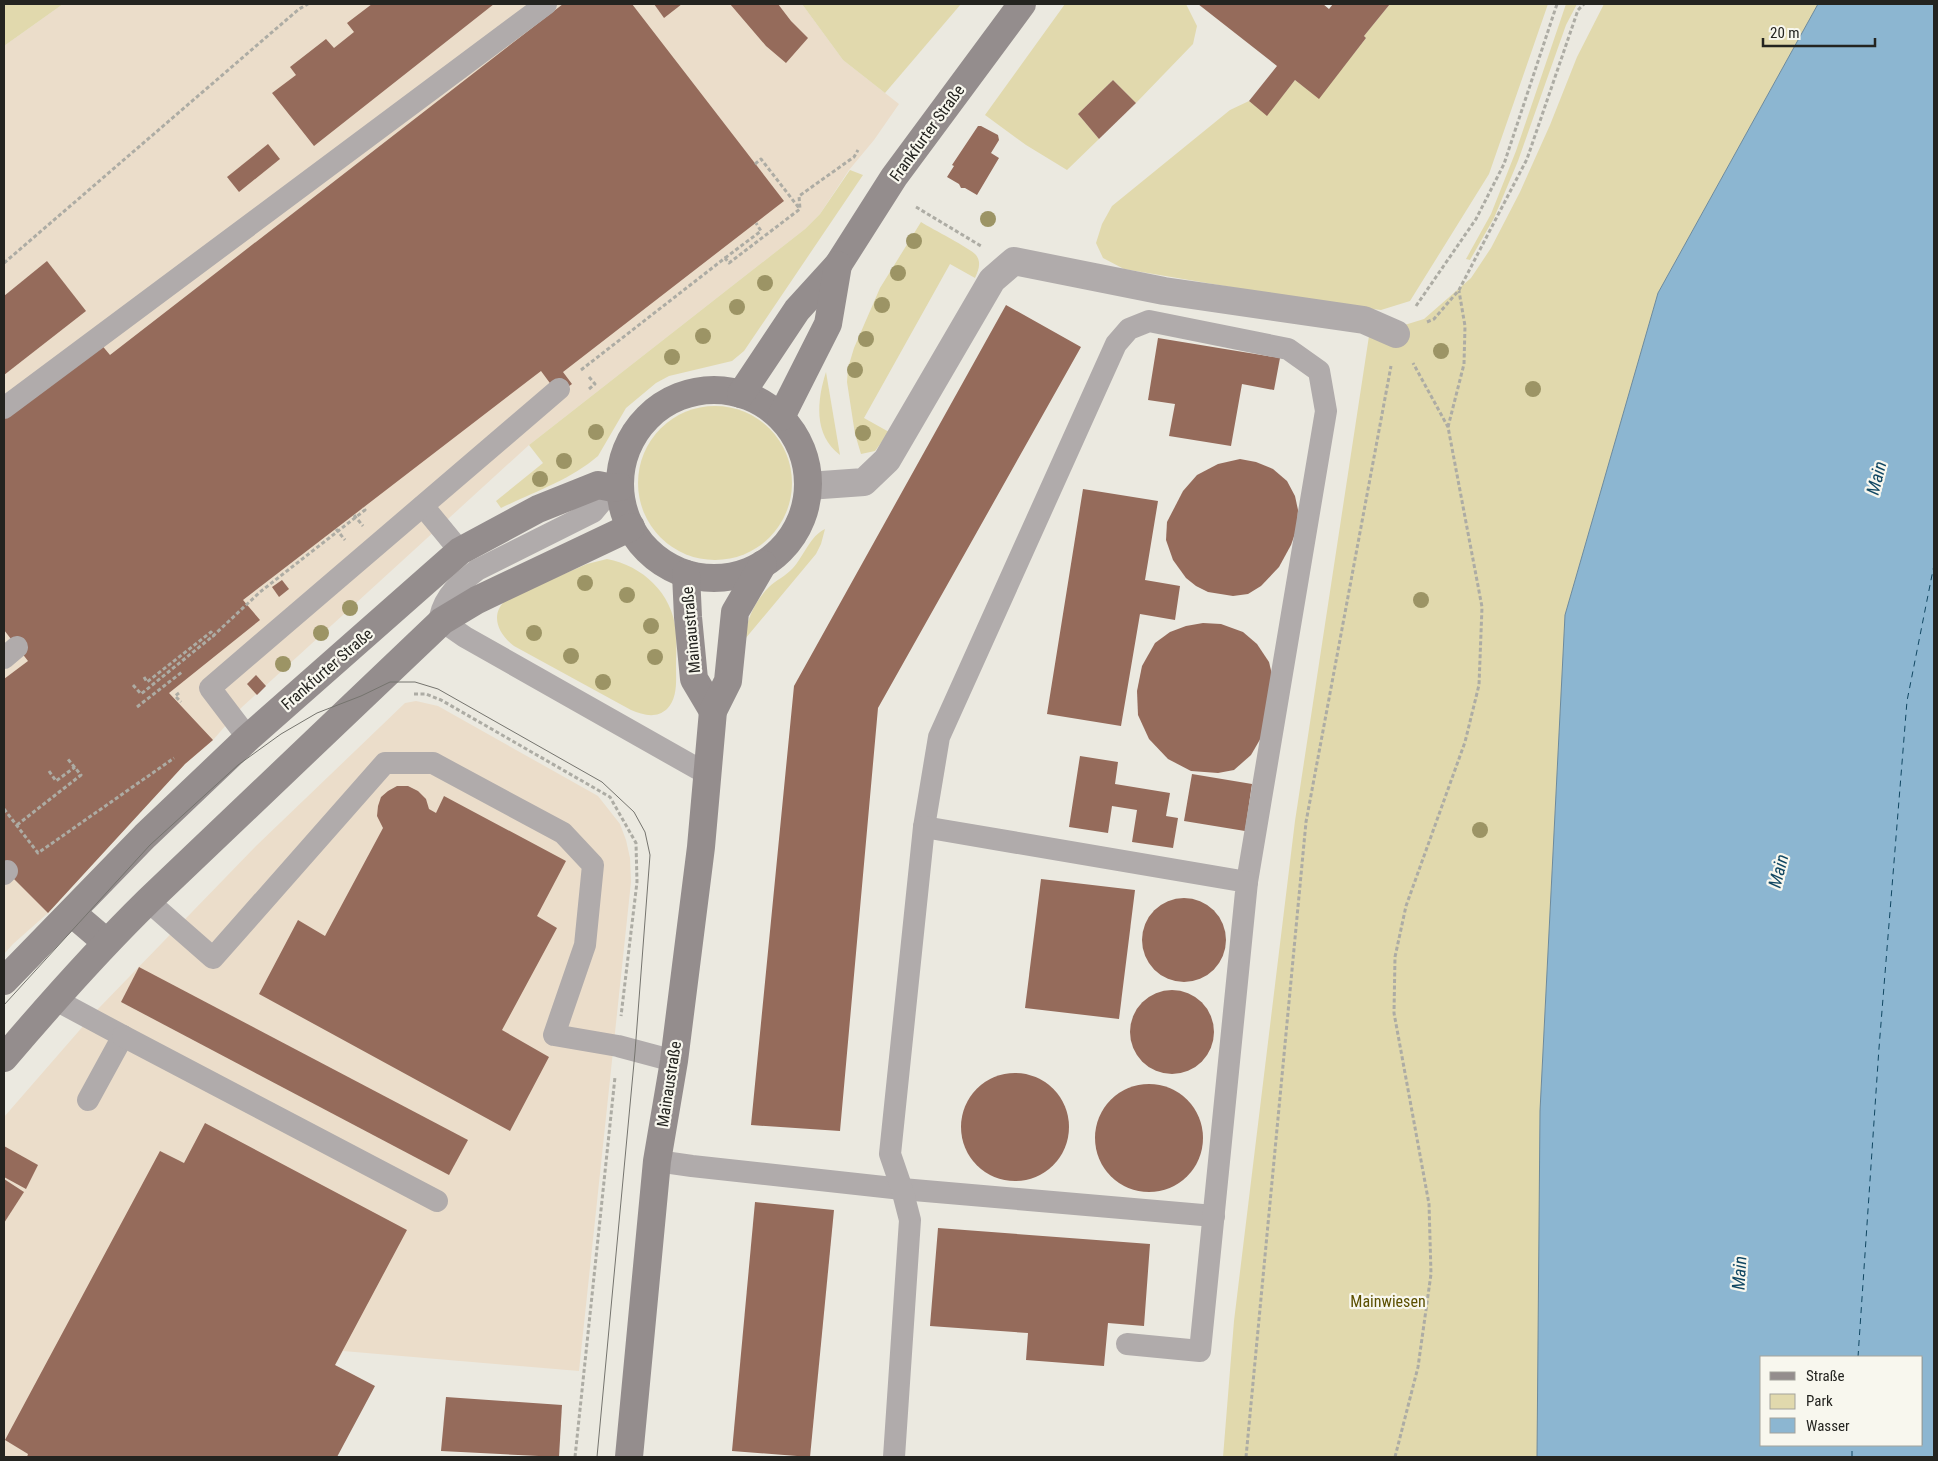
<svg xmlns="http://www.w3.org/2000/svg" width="1938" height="1461" font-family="'Roboto Condensed',sans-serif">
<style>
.commercial{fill:#ebddca}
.green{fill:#e1d9ad}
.water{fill:#8cb6d1;stroke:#6d8a9c;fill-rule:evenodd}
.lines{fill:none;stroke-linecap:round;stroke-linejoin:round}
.ferry{stroke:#114762;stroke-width:1;stroke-dasharray:6 5;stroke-linecap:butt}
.building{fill:#956b5b}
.path{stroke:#adaca4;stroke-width:3;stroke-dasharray:4 2.5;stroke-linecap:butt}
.lane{stroke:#b0abab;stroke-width:22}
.street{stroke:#b0abab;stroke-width:28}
.secondary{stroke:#948d8d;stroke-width:28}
.tram{stroke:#75746e;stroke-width:1}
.path-bridge{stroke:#adaca4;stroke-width:3;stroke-dasharray:4 2.5;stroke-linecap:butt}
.tree{fill:#9c9465}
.labels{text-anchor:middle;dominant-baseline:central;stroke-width:4.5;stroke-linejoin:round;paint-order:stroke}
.street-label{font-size:16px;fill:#242420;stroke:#f8f7ee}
.park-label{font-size:16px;fill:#5b4f00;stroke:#f8f7ee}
.water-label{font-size:18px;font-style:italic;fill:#114762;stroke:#f8f7ee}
</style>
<rect width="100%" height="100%" fill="#ebe9e0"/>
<g class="commercial">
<polygon points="63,4 802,4 843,60 899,104 874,140 849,170 820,214 805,229 529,445 241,708 213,740 185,764 48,913 13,944 4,954 4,46"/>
<polygon points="416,701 438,706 598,796 620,824 626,840 630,858 631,882 579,1371 343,1351 286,1457 4,1457 4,1117 98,1009 256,846 405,703"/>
</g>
<g class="green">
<polygon points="4,4 63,4 4,46"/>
<polygon points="802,4 961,4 885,93 843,60"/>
<polygon points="1065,4 1186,4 1197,26 1193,44 1136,103 1113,80 1078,114 1099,139 1067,170 1026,145 985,115"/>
<polygon points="1390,4 1548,4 1489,174 1410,301 1381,310 1338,305 1124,269 1103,258 1096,243 1102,224 1112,206 1230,110 1249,101 1267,115 1295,80 1319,98 1366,38 1364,36"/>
<polygon points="1566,4 1577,4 1566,25 1518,161 1494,218 1470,260 1466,259 1491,214 1516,151"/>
<polygon points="1604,4 1818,4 1658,293 1565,615 1540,1111 1537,1457 1223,1457 1234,1321 1295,821 1369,336 1424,319 1471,278 1491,248 1520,192 1550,125 1577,57"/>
<path d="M850,170L863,175L744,351L732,361L669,376L656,383L626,408L598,456C570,480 534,492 501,508L496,501L543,463L529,445L805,229L820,214Z"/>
<path d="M921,222C932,229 970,248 976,255C982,263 978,271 975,278L950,264L864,418L889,432L875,451L861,454L855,434L847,382L848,368L854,348L880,288Z"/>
<path d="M826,372L840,455C813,435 817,400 826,372Z"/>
<circle cx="715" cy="483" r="77"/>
<path d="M825,529L821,544L816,554L745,639C746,620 755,601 769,587C776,580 786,576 793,568C804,556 810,536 825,529Z"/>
<path d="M607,559C643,566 672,593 676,631C677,642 676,654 676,665C676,680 678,698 667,709C656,719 643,715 631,710L514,646C497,633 489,613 508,598L587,564Z"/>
</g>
<path class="water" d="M1818,4H1934V1457H1537L1540,1111L1565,615L1658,293ZM1762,1357H1922V1445H1762Z"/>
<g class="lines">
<g class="ferry">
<polyline points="1858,1357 1879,1048 1907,701 1934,565"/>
<polyline points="1852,1457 1852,1445"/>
</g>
</g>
<g class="building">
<polygon points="372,4 494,4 314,146 272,93 296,75 290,67 326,39 334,48 354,32 347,23"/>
<polygon points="563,4 632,4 784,201 563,372 572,384 558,394 541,371 243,600 260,620 169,693 213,740 185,764 48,913 4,869 4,679 28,661 4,630 4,417 100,343 110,355"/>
<polygon points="654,4 682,4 664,18"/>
<polygon points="730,4 778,4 791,21 808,38 786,63 766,46"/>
<polygon points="1198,4 1323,4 1329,9 1333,4 1390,4 1364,36 1366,38 1319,99 1295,80 1267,116 1249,101 1277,66"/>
<polygon points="1113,80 1136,103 1099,139 1078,114"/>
<polygon points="978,126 981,126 998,135 999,140 991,153 999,158 977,195 965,188 961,188 959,184 947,177 954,166 952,165"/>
<polygon points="268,144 280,159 239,192 227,177"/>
<polygon points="47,261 86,311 4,375 4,296"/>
<polygon points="1006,305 1081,347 878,708 840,1131 751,1125 794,686"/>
<polygon points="1158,338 1280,358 1274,390 1242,384 1231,446 1169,436 1175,404 1148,400"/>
<polygon points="1240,459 1256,462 1273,469 1287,481 1295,496 1298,510 1297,528 1291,545 1279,567 1261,586 1248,594 1233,596 1208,592 1196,586 1186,578 1173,560 1166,540 1167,522 1183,491 1197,475 1218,464"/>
<polygon points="1083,489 1158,501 1145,580 1180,586 1175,620 1140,614 1121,726 1047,714"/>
<polygon points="282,580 289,589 279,597 272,587"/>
<polygon points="1203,623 1221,624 1243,632 1257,644 1269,662 1275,687 1262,736 1251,755 1234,770 1218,773 1191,771 1168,759 1149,739 1138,715 1137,691 1142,666 1155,643 1170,632 1186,626"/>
<polygon points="256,675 266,686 257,695 247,684"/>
<polygon points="1080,756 1118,762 1115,784 1170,793 1166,816 1178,818 1173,848 1132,842 1137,810 1112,806 1108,833 1069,827"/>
<polygon points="1192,774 1252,784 1245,831 1184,821"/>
<polygon points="397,786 408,786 418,791 426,799 429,809 436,813 444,796 566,861 537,916 557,928 502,1030 549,1057 510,1131 259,994 298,920 325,936 383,828 377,816 378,806 381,797 388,791"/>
<polygon points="1041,879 1135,890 1119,1019 1025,1008"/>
<circle cx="1184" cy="940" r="42"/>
<polygon points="139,967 468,1140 449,1175 121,1002"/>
<circle cx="1172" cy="1032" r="42"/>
<circle cx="1015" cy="1127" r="54"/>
<circle cx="1149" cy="1138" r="54"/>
<polygon points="205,1123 407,1230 335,1365 375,1386 337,1457 27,1457 28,1454 5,1440 160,1151 184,1163"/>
<polygon points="4,1146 38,1165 26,1189 4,1177"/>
<polygon points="4,1179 24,1192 4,1223"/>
<polygon points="755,1202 834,1210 810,1457 732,1451"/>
<polygon points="938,1228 1150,1244 1144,1326 1108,1323 1104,1366 1026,1360 1028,1333 930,1326"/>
<polygon points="446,1397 562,1405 559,1457 441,1451"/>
</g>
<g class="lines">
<g class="path">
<polyline points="755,164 761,159 799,208"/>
<polyline points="916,207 981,246"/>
<polyline points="725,258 761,231 756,223"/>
<polyline points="4,263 299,9 308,4"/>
<polyline points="1416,306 1476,219 1504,164 1557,4"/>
<polyline points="1427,322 1434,319 1459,290 1527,159 1578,10 1584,4"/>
<polyline points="581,370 725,258 729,263 800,209 799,196 854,157 858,150"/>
<polyline points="589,389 595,384 589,377"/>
<polyline points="1448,427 1464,364 1465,326 1459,291"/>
<polyline points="144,677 147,682 211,632 214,637"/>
<polyline points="133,685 141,694 213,636 260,592 365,510 362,508"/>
<polyline points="179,693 175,696 181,702"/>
<polyline points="414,694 426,694 441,700 610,797 636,843 637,882 621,1016"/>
<polyline points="137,707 182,672"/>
<polyline points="49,771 56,781 75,767"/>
<polyline points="4,809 38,853 174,758"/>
<polyline points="17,825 81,775 67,758"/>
<polyline points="575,1457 615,1077"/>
<polyline points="1246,1457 1306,822 1391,366"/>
<polyline points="1395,1457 1418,1367 1431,1274 1429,1204 1394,1013 1395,957 1406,906 1465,742 1479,685 1482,607 1448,427 1413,363"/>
</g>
<g class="lane">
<polyline points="4,408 546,4"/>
<path d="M613,488L593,512L477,570C460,583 445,595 440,617L442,621L465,637L707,774"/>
<polyline points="423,506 460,551"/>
<polyline points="4,658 17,647"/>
<polyline points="248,738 210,688 559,389"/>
<polyline points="924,827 939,737 1116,344 1129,329 1149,321 1288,349 1319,371 1326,411 1247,882"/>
<polyline points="4,874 7,871"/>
<polyline points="148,901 213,958 385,763 433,763 563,833 593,865 585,945 554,1035 618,1046 674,1061"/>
<polyline points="54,999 123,1036 88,1100"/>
<polyline points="123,1036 437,1201"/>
<polyline points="657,1161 692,1166 902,1189 1214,1216"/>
<polyline points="894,1457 910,1220 902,1189 890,1154 924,827 1247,882 1200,1351 1127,1344"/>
</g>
<polyline class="street" points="808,486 864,482 887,460 992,280 1014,261 1164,291 1364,320 1396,334"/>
<g class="secondary">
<circle cx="714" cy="484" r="94"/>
<polyline points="741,394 797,310 838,265 894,177 1022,4"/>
<polyline points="781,417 828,324 838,265"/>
<polyline points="686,574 688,617 694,679 713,711"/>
<polyline points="72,913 106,942"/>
<polyline points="4,981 145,836 248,738 460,551 538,509 598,485 613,488 620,487"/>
<path d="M4,1058C50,1004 97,951 148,901L442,621L477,600L631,527"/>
<polyline points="629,1457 657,1161 674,1061 701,847 713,711 728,681 735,612 763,564"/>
</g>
<polyline class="tram" points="4,1005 150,845 238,765 281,734 317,713 361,696 390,682 415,682 438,689 602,782 634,812 645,832 650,855 635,1052 597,1457"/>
<g class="path-bridge">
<polyline points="354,515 363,526"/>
<polyline points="336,529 345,540"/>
</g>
</g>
<g class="tree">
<circle cx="988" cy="219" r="8"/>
<circle cx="914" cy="241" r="8"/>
<circle cx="898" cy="273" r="8"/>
<circle cx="765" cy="283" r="8"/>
<circle cx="882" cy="305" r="8"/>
<circle cx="737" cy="307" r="8"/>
<circle cx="703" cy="336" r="8"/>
<circle cx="866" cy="339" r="8"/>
<circle cx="1441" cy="351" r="8"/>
<circle cx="672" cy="357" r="8"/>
<circle cx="855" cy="370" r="8"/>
<circle cx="1533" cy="389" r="8"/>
<circle cx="596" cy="432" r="8"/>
<circle cx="863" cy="433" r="8"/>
<circle cx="564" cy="461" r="8"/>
<circle cx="540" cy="479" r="8"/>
<circle cx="585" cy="583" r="8"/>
<circle cx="627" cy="595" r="8"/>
<circle cx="1421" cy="600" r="8"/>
<circle cx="350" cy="608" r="8"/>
<circle cx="651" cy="626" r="8"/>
<circle cx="321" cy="633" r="8"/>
<circle cx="534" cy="633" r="8"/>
<circle cx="571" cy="656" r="8"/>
<circle cx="655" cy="657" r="8"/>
<circle cx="283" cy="664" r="8"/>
<circle cx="603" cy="682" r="8"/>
<circle cx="1480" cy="830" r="8"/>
</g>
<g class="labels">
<g class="street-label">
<text transform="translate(927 133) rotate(-54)">Frankfurter Straße</text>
<text transform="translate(691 630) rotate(-95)">Mainaustraße</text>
<text transform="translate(327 669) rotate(-41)">Frankfurter Straße</text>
<text transform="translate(669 1084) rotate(-81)">Mainaustraße</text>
</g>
<g class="park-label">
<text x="1388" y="1301">Mainwiesen</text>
</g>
<g class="water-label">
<text transform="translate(1876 478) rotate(-76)">Main</text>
<text transform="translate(1778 871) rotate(-76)">Main</text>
<text transform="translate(1739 1273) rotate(-87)">Main</text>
</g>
</g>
<rect width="1938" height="1461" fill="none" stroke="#242420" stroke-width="10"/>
<rect x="1760" y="1356" width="162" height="90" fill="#f8f7ee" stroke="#a3a39c"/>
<rect x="1770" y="1372" width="25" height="8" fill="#948d8d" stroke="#a3a39c"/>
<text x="1806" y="1381" font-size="15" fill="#242420">Straße</text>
<rect x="1770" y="1394" width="25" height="15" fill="#e1d9ad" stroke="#a3a39c"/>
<text x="1806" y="1406" font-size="15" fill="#242420">Park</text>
<rect x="1770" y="1418" width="25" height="15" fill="#8cb6d1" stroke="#a3a39c"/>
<text x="1806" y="1431" font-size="15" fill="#242420">Wasser</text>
<path d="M1763 38v8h112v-8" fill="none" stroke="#242420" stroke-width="2.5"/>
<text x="1770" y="38" font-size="15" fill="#242420" stroke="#f8f7ee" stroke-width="4" paint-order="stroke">20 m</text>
</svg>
